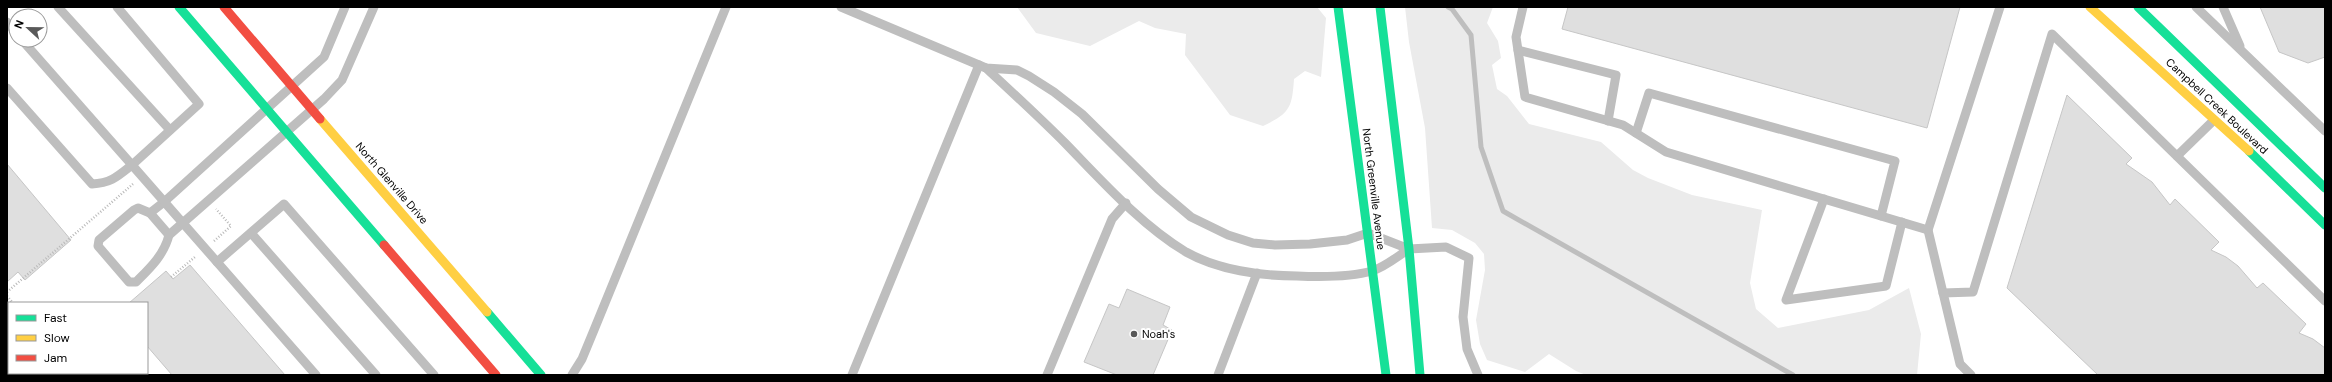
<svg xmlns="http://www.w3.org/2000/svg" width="2332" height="382" font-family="'DM Sans',sans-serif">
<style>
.green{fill:#ebebeb}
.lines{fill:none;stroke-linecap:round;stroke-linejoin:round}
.stream{stroke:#bebebe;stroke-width:5}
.building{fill:#dfdfdf;stroke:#c6c6c6}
.path{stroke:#b9b9b9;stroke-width:2.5;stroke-dasharray:1 2;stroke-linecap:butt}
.lane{stroke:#bebebe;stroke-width:9}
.fast{stroke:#16e098;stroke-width:9}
.slow{stroke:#ffcf43;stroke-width:9}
.jam{stroke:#f24e42;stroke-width:9}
.poi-dot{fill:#595959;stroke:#fff;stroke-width:1.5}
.labels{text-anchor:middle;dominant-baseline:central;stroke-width:4;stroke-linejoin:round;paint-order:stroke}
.street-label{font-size:11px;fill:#000;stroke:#fff}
.poi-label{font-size:11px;fill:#000;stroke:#fff;text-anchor:start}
</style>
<rect width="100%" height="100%" fill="#fff"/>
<g class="green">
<path d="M1017,7H1317L1326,18L1321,77L1305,71L1294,79C1292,108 1290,113 1263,126L1230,115L1185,55L1186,34L1155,28L1139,21L1090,46L1036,33Z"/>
<polygon points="1405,7 1493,7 1487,23 1498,41 1501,58 1492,65 1497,89 1507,96 1529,124 1601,142 1633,170 1648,178 1692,195 1762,210 1750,283 1756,309 1778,328 1869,310 1909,288 1921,334 1917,375 1586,375 1576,371 1549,354 1525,372 1487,360 1480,344 1476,320 1485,270 1484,254 1475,243 1452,230 1432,228 1425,128 1409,42"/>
</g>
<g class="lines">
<polyline class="stream" points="1448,7 1452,9 1471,35 1481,147 1503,211 1793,375"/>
</g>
<g class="building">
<polygon points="1568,7 1960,7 1927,128 1562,29"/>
<polygon points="2260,7 2325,7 2325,57 2308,63 2279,52"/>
<polygon points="2067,95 2132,158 2126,164 2152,182 2170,205 2175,199 2219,242 2211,250 2226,257 2238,266 2257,288 2263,283 2306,324 2299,333 2313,339 2325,348 2325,375 2098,375 2007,288"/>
<polygon points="7,164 71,240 25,280 18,272 7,282"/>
<polygon points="190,265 285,375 172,375 147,346 147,303 129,303 166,271 173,279"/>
<polygon points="1127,289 1170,307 1163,325 1172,330 1153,375 1117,375 1084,362 1109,304 1119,308"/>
</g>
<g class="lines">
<g class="path">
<polyline points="214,241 231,226 216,209"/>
<polyline points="171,277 195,257"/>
<polyline points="7,292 133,184"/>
<polyline points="7,296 13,303"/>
<polyline points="7,310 9,308"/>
<polyline points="75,373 76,375"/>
<polyline points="36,375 37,373"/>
<polyline points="61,375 63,373"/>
</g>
<g class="lane">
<polyline points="58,7 170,130"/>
<path d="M345,7L324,57L164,202L150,213L138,208L134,210L99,240L98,246L129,282H136C150,268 164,255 169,235L324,99L342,80L374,7"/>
<polyline points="841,7 986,68 1017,70 1029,76 1054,92 1082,114 1158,189 1191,217 1228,235 1253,243 1275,245 1310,244 1347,240 1368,233 1409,249 1446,247 1469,258 1463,317 1467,349 1478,375"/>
<polyline points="1523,7 1516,37 1525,97 1623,125 1666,152 1928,230 2000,7"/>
<polyline points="2196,7 2325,131"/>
<polyline points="2223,7 2240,46"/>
<polyline points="7,22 16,33"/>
<polyline points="22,40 132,165 199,104 117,7"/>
<polyline points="1518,50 1616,75 1608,121"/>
<path d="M986,68C1013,93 1039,117 1065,143C1101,180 1141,225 1186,252C1218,270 1261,276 1297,276C1320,277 1351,277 1372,271C1385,267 1398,256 1409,249"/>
<path d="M7,88L92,184C111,183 117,177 132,165L316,375"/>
<polyline points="1636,133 1649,93 1895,161 1881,216"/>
<polyline points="2177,156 2214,120"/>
<polyline points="1824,199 1786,300 1886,286 1902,222"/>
<polyline points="150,213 169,235"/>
<polyline points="1928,230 1960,364 1971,375"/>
<polyline points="251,233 376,375"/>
<polyline points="217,262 284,204 434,375"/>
<polyline points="1943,293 1973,292 2052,34 2325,301"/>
<polyline points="572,375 582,359 594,330 726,7"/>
<polyline points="852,375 979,65"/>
<polyline points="1047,375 1112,219 1126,203"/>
<polyline points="1218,375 1257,273"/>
</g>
<g class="fast">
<polyline points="179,7 384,245"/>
<polyline points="1338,7 1386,375"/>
<polyline points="1380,7 1409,249 1420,375"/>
<polyline points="2138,7 2325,188"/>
<polyline points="2249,151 2325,225"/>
<polyline points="487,312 541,375"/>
</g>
<g class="slow">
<polyline points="2090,7 2249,151"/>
<polyline points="320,119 487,312"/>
</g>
<g class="jam">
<polyline points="224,7 320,119"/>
<polyline points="384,245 496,375"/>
</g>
</g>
<circle class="poi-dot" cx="1134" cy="334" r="4"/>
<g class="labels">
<g class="street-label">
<text transform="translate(2217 106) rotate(43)">Campbell Creek Boulevard</text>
<text transform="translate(392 183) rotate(49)">North Glenville Drive</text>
<text transform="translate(1374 189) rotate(83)">North Greenville Avenue</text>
</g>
<g class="poi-label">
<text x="1142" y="334">Noah's</text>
</g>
</g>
<rect width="2332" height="382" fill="none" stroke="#000000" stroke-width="16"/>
<rect x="8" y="302" width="140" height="72" fill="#ffffff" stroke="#999999"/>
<rect x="16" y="315" width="20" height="6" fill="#16e098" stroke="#999999"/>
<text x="44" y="322" font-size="12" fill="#000000">Fast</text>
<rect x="16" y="335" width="20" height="6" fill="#ffcf43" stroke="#999999"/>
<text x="44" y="342" font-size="12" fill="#000000">Slow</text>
<rect x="16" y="355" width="20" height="6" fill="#f24e42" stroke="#999999"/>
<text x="44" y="362" font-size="12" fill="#000000">Jam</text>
<g transform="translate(28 28) rotate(292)"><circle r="19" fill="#ffffff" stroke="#999999"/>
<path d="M0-3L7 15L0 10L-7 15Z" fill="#595959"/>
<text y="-6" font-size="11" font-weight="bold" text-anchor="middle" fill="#000000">N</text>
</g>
</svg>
